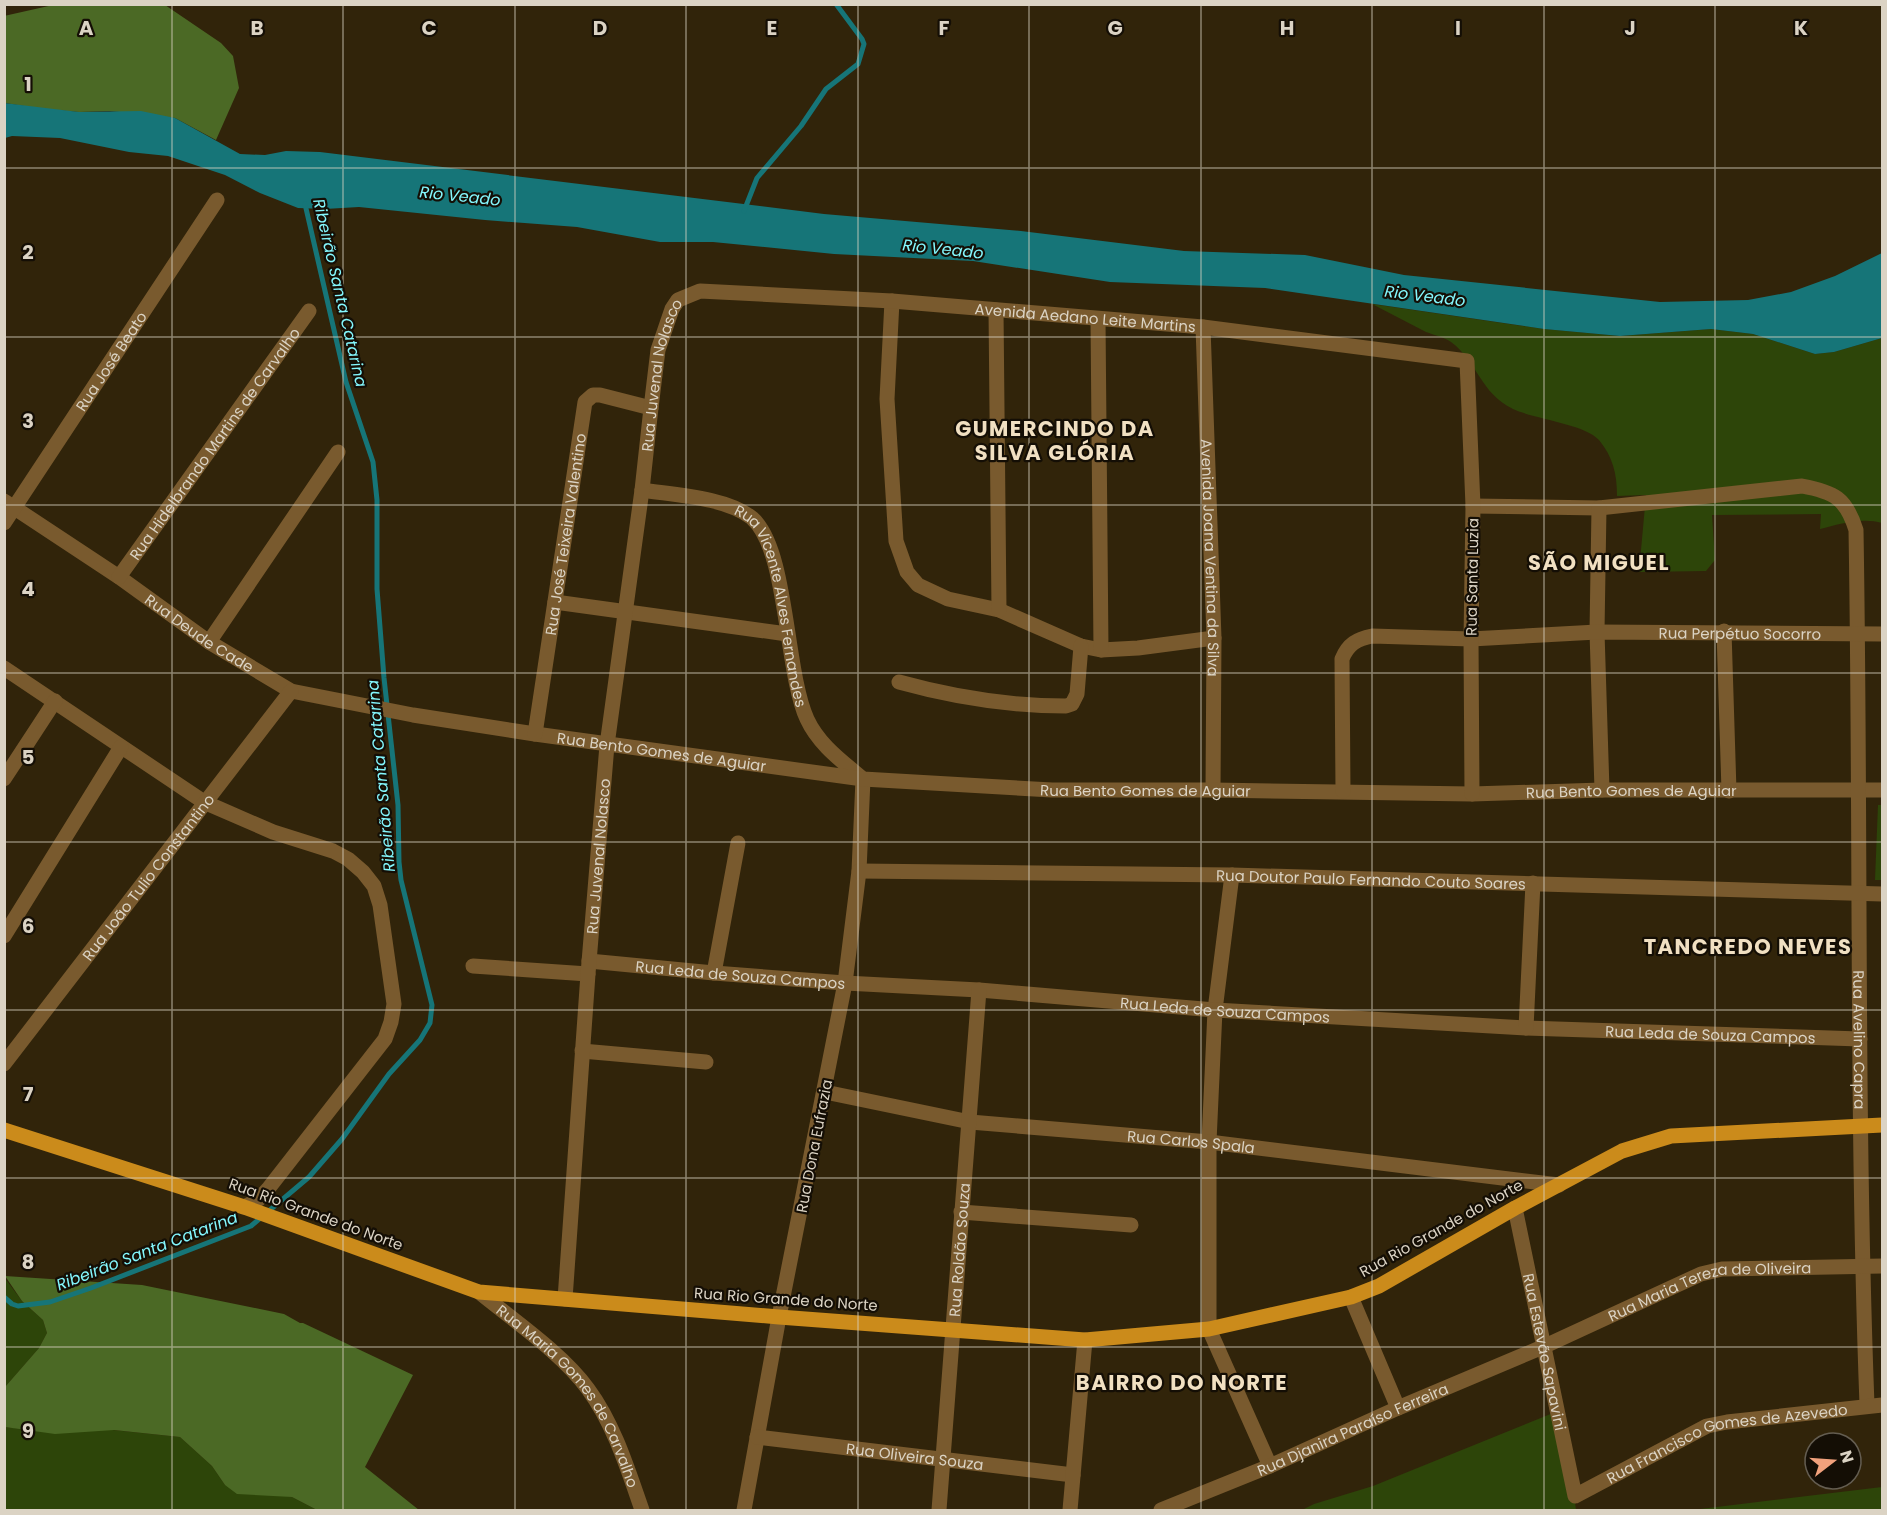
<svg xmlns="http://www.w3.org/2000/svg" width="1887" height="1515" font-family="Poppins,sans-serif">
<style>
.green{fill:#2d4509}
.forest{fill:#4b6925}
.water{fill:#167578}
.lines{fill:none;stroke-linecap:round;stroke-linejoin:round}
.stream{stroke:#167578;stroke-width:5}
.minor{stroke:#795a2e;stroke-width:15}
.major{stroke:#cb8b1b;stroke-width:15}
.grid{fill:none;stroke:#dbd3c4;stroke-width:1.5;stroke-opacity:0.55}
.labels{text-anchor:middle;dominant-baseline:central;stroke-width:4.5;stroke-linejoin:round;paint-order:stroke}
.street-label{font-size:15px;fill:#dbd3c4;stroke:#140e05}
.water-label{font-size:16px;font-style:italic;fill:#84f7fd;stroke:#140e05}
.district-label{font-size:21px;font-weight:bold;letter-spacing:1.5px;fill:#f1e0c2;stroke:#140e05}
.grid-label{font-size:20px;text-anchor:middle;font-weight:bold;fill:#dbd3c4;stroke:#140e05;stroke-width:4.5;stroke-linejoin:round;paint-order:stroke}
</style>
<rect width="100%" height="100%" fill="#31240a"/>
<g class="green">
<path d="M1372,304L1544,329L1620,336L1711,329L1753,334L1815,354L1834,352L1882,338V523C1863,517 1839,524 1820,529L1821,514L1712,515L1715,560L1706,571L1639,572L1646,495L1617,496C1617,474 1613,457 1599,440C1585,424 1534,419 1513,409C1480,393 1478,362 1451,342C1444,337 1434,335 1426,332C1408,323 1390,313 1372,304Z"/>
<polygon points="1878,805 1882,805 1882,880 1875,880"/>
<polygon points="4,1277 22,1301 43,1320 47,1333 39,1348 5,1387"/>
<polygon points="1563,1409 1576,1510 1302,1510 1314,1504 1373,1486"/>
<polygon points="5,1427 32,1430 113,1430 180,1437 212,1466 225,1485 292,1497 317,1510 5,1510"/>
<polygon points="1882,1487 1882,1510 1692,1510"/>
</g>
<g class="forest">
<polygon points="53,5 165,5 221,43 233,56 239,88 216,140 175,118 110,111 79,112 43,109 5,103 4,16"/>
<polygon points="5,1276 142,1285 284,1314 300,1323 303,1323 413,1375 365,1467 419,1510 317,1510 292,1497 237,1494 225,1485 212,1466 180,1437 114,1430 55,1434 5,1427 5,1387 39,1348 47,1333 43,1320 22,1301"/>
</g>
<polygon class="water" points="4,103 79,112 141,111 175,118 240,154 265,155 286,151 320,152 824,214 1021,231 1184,251 1305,255 1404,275 1660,302 1748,300 1791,292 1835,276 1882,253 1882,338 1834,352 1815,354 1753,334 1711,329 1620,336 1544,329 1265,288 1110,282 973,261 834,254 713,242 660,242 577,227 485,220 359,207 325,209 298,208 260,193 225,175 168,156 129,152 60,138 12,136 5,138"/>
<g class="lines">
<g class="stream">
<polyline points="744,211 757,178 801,126 826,89 858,64 864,44 862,39 836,4"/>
<polyline points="4,1297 12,1304 18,1306 50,1302 91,1288 251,1226 309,1177 342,1139 389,1074 420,1040 430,1023 432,1005 401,880 399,862 398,805 384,678 377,589 377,500 373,462 346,382 305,204"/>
</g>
<g class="minor">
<polyline points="892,301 887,399 896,541 907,572 918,585 948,599 999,610 1081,646 1101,650 1138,648 1214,638"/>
<polyline points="996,310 999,610"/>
<polyline points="1098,319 1101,650"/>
<path id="s1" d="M1203,327L1214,638L1213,790"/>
<path id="s2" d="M642,490C674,495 726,497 752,518C788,549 785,671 807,719C819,745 842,761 863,779L859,871L845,983L779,1317L744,1510"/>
<path id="s3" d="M4,501L119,577L209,642L291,691L413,715L535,734L863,779L1052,790H1213L1472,794L1602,790H1882"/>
<path id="s4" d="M1473,506L1599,508L1802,486C1834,492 1846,498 1856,530C1861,822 1856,1114 1867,1405"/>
<polyline points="1599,508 1597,632 1602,790"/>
<path id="s5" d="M4,523L217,200"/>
<path id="s6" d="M119,577L309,311"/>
<polyline points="555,602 787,634"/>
<polyline points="1724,631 1729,791"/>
<polyline points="209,642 338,452"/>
<polyline points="4,668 204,802 273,832 333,851 348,859 363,872 374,886 380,905 392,990 394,1004 391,1022 385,1039 268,1189 259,1199 244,1207"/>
<path d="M899,682C953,697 1009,706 1066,706L1072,704L1077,694L1081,646"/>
<path id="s7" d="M535,734L585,402L593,395H600L651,408"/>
<polyline points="4,779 55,701"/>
<path id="s8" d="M1343,791L1342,659C1348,644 1357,639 1372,636L1471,639L1597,632L1882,634"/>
<path id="s9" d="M859,871L1232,875L1882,894"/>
<polyline points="1232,875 1215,1010 1209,1142 1209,1329 1270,1466"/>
<polyline points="4,936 121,747"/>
<path id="s10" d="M589,961L714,973L845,983L979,990L1215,1010L1526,1028L1860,1039"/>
<polyline points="473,966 588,974"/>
<polyline points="714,973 738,843"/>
<polyline points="1526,1028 1533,883"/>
<polyline points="582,1051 706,1062"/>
<path id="s11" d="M4,1064L291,691"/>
<path id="s12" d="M825,1092L970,1122L1209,1142L1559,1185"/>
<path id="s13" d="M1515,1208L1575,1496L1707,1426L1727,1422L1882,1405"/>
<polyline points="961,1212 1131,1225"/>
<path id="s14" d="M479,1292C513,1320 563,1354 588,1389C614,1424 628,1470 642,1510"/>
<polyline points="1351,1297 1398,1408"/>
<path id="s15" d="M565,1299L588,974L607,745L642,490L651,408L658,350L672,309L678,300L700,291L892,301L1203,327L1467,361L1473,506L1471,639L1472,794"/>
<path id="s16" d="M757,1437L1073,1475"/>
<path id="s17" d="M939,1510L979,990"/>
<polyline points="1070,1510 1085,1340"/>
<path id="s18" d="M1161,1510L1270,1466L1398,1408L1545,1346L1701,1274L1722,1269L1882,1266"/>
</g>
<polyline class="major" points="4,1130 244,1207 479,1292 779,1317 1085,1340 1209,1329 1351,1297 1379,1286 1515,1208 1622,1151 1671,1136 1882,1125"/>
</g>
<path class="grid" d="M172,4V1510M343,4V1510M515,4V1510M686,4V1510M858,4V1510M1029,4V1510M1201,4V1510M1372,4V1510M1544,4V1510M1715,4V1510M4,168H1882M4,337H1882M4,505H1882M4,673H1882M4,842H1882M4,1010H1882M4,1178H1882M4,1347H1882"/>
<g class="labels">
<g class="street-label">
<text stroke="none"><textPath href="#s15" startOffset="1418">Avenida Aedano Leite Martins</textPath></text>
<text stroke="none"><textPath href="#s5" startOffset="194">Rua José Beato</textPath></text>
<text stroke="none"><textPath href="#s15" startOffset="930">Rua Juvenal Nolasco</textPath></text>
<text stroke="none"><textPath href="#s6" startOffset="164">Rua Hidelbrando Martins de Carvalho</textPath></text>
<text stroke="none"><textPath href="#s7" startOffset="202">Rua José Teixeira Valentino</textPath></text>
<text stroke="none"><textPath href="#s1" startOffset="231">Avenida Joana Ventina da Silva</textPath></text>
<text transform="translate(1472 577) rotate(-89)">Rua Santa Luzia</text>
<text stroke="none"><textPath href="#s2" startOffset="204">Rua Vicente Alves Fernandes</textPath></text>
<text stroke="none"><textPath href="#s3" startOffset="236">Rua Deude Cade</textPath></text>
<text stroke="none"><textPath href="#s8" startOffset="540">Rua Perpétuo Socorro</textPath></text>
<text stroke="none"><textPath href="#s3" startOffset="720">Rua Bento Gomes de Aguiar</textPath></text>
<text stroke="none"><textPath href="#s3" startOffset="1206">Rua Bento Gomes de Aguiar</textPath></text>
<text stroke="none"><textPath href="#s3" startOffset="1692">Rua Bento Gomes de Aguiar</textPath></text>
<text stroke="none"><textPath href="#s15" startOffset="444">Rua Juvenal Nolasco</textPath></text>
<text stroke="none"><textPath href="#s11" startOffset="236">Rua João Tulio Constantino</textPath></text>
<text stroke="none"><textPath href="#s9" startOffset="512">Rua Doutor Paulo Fernando Couto Soares</textPath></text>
<text stroke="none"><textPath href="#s10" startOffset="152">Rua Leda de Souza Campos</textPath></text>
<text stroke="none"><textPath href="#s10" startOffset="638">Rua Leda de Souza Campos</textPath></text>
<text stroke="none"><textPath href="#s10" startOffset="1124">Rua Leda de Souza Campos</textPath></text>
<text stroke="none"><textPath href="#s4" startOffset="915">Rua Avelino Capra</textPath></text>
<text stroke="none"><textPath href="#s12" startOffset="370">Rua Carlos Spala</textPath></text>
<text transform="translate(814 1146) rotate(-79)">Rua Dona Eufrazia</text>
<text transform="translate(316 1214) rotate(20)">Rua Rio Grande do Norte</text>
<text transform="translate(1441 1228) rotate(-29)">Rua Rio Grande do Norte</text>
<text stroke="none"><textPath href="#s17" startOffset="261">Rua Roldão Souza</textPath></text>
<text stroke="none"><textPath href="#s18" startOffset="594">Rua Maria Tereza de Oliveira</textPath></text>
<text transform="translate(786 1299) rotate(4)">Rua Rio Grande do Norte</text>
<text stroke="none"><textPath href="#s13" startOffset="147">Rua Estevão Sapavini</textPath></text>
<text stroke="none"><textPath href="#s14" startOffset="140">Rua Maria Gomes de Carvalho</textPath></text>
<text stroke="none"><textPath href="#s18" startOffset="208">Rua Djanira Paraíso Ferreira</textPath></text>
<text stroke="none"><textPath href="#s13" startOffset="458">Rua Francisco Gomes de Azevedo</textPath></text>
<text stroke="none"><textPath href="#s16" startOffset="159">Rua Oliveira Souza</textPath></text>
</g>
<g class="water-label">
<text transform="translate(460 196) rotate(6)">Rio Veado</text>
<text transform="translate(943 249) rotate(6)">Rio Veado</text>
<text transform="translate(340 293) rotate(77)">Ribeirão Santa Catarina</text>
<text transform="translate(1425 296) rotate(7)">Rio Veado</text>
<text transform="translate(381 776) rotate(-95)">Ribeirão Santa Catarina</text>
<text transform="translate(147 1251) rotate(-21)">Ribeirão Santa Catarina</text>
</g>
<g class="district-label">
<text x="1055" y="428">GUMERCINDO DA<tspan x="1055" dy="24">SILVA GLÓRIA</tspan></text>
<text x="1599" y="562">SÃO MIGUEL</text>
<text x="1748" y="946">TANCREDO NEVES</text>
<text x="1182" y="1382">BAIRRO DO NORTE</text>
</g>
</g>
<g class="grid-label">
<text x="86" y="35">A</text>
<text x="257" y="35">B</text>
<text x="429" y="35">C</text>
<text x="600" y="35">D</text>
<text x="772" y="35">E</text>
<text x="944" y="35">F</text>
<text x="1115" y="35">G</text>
<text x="1287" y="35">H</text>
<text x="1458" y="35">I</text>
<text x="1630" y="35">J</text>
<text x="1801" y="35">K</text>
<text x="28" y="91">1</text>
<text x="28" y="259">2</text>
<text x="28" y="428">3</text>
<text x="28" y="596">4</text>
<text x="28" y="764">5</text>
<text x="28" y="933">6</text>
<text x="28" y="1101">7</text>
<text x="28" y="1269">8</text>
<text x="28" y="1438">9</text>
</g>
<rect width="1887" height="1515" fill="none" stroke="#dbd3c4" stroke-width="12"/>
<g transform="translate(1833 1461) rotate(73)"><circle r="28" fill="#140e05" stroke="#645d51" stroke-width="1.5"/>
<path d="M0-4.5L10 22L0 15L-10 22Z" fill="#f1a17c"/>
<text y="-9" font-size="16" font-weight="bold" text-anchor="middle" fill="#dbd3c4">N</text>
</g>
</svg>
